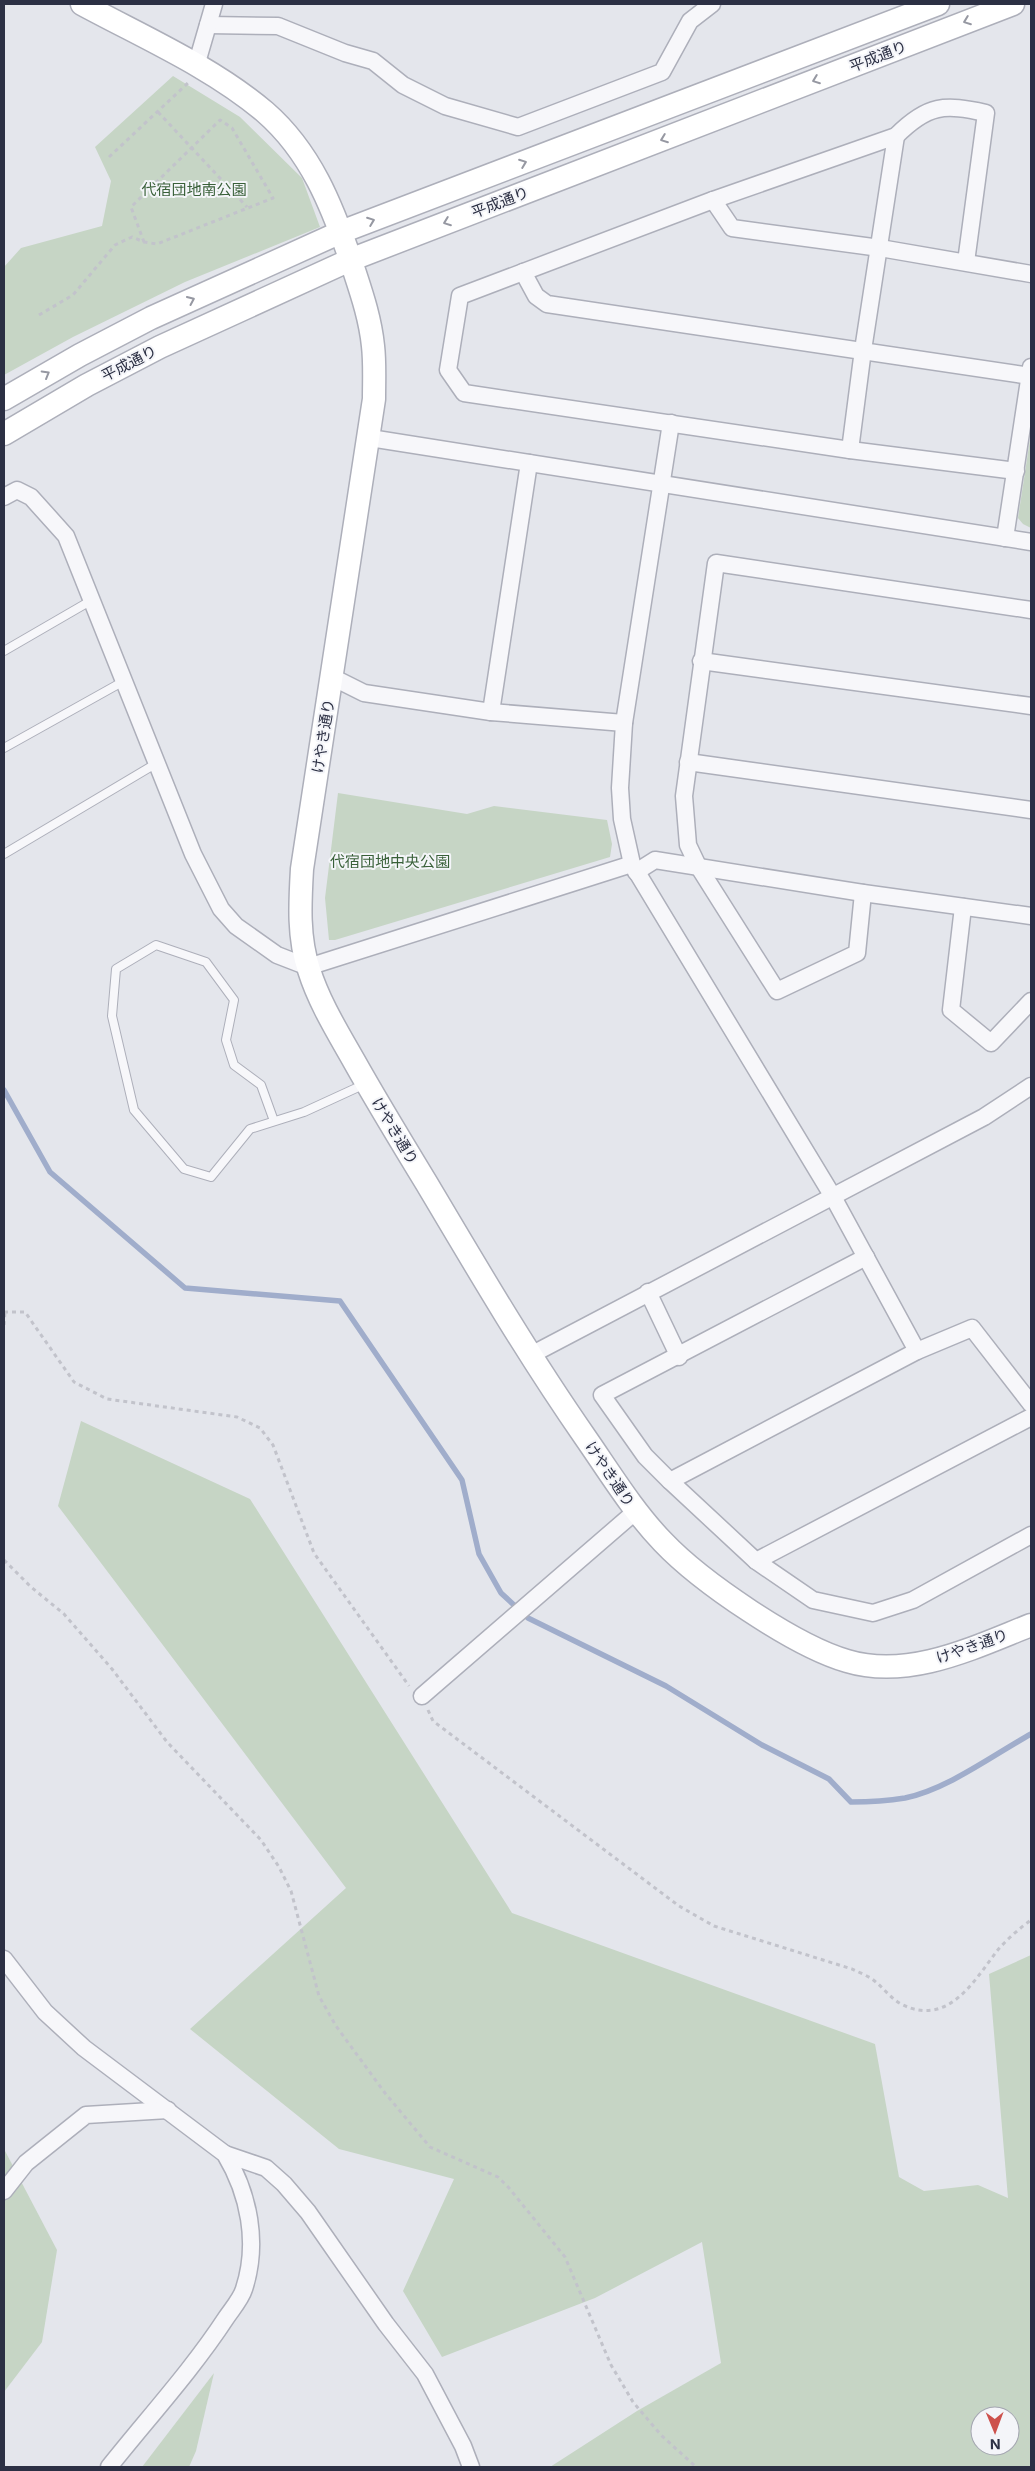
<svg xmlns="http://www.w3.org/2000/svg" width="1035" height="2471" font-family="Inter,'Noto Sans JP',sans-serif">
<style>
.green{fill:#c6d5c5;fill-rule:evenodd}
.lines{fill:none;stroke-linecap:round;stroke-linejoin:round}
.stream{stroke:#a0adcb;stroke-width:5.5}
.lane-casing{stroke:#adafba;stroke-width:10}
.street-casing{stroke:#adafba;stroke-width:19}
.secondary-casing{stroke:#adafba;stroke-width:25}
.path{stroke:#c2c3cb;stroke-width:3;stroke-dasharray:4 4;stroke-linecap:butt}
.lane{stroke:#f7f7fa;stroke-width:8}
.street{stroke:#f7f7fa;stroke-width:16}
.secondary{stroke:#fff;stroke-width:22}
.oneway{stroke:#9698a2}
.labels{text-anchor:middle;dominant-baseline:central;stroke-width:4;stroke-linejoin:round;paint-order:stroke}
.street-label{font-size:15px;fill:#2c3044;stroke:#f4f5f9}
.park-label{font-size:15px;fill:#396039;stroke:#f4f5f9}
</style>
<rect width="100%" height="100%" fill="#e4e6ec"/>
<g class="green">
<polygon points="173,76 240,117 302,178 320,227 185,282 73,337 4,375 4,267 21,248 102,226 111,181 95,147"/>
<polygon points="1031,433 1031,528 1023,524 1018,518"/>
<polygon points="338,793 467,814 494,806 607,820 612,844 610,857 335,940 329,940 325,898"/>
<path d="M81,1421L250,1499L512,1913L875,2044L899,2177L924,2191L978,2185L1008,2198L989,1974L1031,1955V2467H550L637,2411L721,2363L702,2242L595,2298L442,2357L403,2291L454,2179L339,2149L190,2029L346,1888L58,1506ZM980,2416H1010V2446H980Z"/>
<polygon points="4,2149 57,2250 42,2342 4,2392"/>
<polygon points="214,2373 196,2451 189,2467 142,2467"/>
</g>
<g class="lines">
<path class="stream" d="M4,1090L50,1172L185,1288L340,1301L462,1480L479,1554L501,1593L528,1618L666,1686L762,1745L829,1779L851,1802C870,1802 887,1801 905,1798C948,1789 993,1755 1031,1734"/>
<g class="lane-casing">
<g id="lane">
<polyline points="4,651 92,600"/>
<polyline points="4,748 124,681"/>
<polyline points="4,854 157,763"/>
<polyline points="274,1121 261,1085 234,1065 226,1040 234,1000 206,962 156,945 116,969 112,1016 134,1110 184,1169 211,1177 250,1129 304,1112 365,1084"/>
</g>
</g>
<g class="street-casing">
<g id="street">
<polyline points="208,25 278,26 345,53 373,61 403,85 445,106 518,127 662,72 690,21 712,4"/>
<polyline points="196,66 214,4"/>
<polyline points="713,200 732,228 880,248 1031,274"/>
<path d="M966,262L986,113C944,104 928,104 896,136L713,200L460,296L448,370L464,393L850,450L1016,471"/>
<polyline points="523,272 536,296 547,304 1030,376"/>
<polyline points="671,423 624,723 620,788 622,819 632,864 832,1195 917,1351"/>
<polyline points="370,438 1031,542"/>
<polyline points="850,450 863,350 896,136"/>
<polyline points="4,497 17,490 31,497 66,536 193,854 221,909 236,926 277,955 308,967 632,864"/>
<polyline points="1005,538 1031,367"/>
<polyline points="701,661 1031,706"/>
<polyline points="332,677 364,693 491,712 624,723"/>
<polyline points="491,712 529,463"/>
<polyline points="688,762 1031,810"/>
<polyline points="636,872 655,860 863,893 1031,916"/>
<polyline points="863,893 857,953 777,991 698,866 688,845 684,796 716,563 1031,610"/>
<polyline points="963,907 951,1010 991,1043 1031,1001"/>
<polyline points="866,1257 602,1395 645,1456 670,1481 756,1561 813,1600 873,1613 913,1600 1031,1535"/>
<polyline points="648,1292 679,1357"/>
<polyline points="529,1356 984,1117 1031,1086"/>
<polyline points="670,1481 917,1351 972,1328 1031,1404"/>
<polyline points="756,1561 1031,1417"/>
<polyline points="422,1696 636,1511"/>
<path d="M4,1959L45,2012L84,2048L225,2154C249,2194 259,2243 244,2289C241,2299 232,2309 226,2318C192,2370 148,2418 109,2467"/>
<polyline points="225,2154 266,2168 284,2184 308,2212 386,2324 425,2374 463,2446 471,2467"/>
<polyline points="4,2191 26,2163 86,2115 168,2110"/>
</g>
</g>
<g class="secondary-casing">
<g id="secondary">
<path d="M82,4C143,37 212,67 265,112C311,152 332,206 351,261C360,289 370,316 373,346C375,363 374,381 374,399L302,869C300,903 298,938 309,970C319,1002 337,1031 354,1061C377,1102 402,1143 427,1184C478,1270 528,1355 585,1437C610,1473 633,1511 663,1542C701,1582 795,1646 847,1661C909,1680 975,1647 1031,1625"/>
<polyline points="4,399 80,355 151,318 341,232 938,4"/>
<polyline points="4,434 87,385 160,347 350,260 1013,4"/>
</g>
</g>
<g class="path">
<polyline points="158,112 247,207"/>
<polyline points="109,157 189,82"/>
<polyline points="39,315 73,295 115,245 132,237 144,242 157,244 273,198 232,128 220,120 131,207 144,242"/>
<polyline points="4,1312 25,1312 74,1382 107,1399 237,1417 260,1428 273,1445 314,1553 409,1686"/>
<polyline points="4,1325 5,1312"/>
<polyline points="4,1560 31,1587 64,1614 112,1669 167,1742 261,1840 279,1867 291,1891 319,1996 336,2026 385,2093 430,2147 498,2177 509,2188 565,2257 611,2365 633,2402 661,2435 696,2467"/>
<path d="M428,1710L433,1721L679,1906L714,1926L852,1969C858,1972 866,1975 872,1979C883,1987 890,1998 901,2004C948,2028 974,1981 997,1951C1006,1940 1020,1928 1031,1920"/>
</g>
<use href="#lane" class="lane"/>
<use href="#street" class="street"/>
<use href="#secondary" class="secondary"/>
</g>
<defs><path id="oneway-chevron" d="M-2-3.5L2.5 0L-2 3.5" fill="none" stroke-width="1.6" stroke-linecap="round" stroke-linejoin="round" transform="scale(1.25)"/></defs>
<g class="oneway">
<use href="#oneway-chevron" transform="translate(967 21) rotate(159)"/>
<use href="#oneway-chevron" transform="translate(816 80) rotate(159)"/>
<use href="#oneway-chevron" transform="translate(664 139) rotate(159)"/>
<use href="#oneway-chevron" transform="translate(523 163) rotate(-21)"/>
<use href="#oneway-chevron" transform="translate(371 221) rotate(-21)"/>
<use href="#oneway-chevron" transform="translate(447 222) rotate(159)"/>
<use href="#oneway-chevron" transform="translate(191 300) rotate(-24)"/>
<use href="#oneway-chevron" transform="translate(46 374) rotate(-30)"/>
</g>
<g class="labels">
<g class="street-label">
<text transform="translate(878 56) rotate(-21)">平成通り</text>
<text transform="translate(500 202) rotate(-21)">平成通り</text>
<text transform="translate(129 363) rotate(-27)">平成通り</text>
<text transform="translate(323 736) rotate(-81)">けやき通り</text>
<text transform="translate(395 1131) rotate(59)">けやき通り</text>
<text transform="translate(610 1474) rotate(56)">けやき通り</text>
<text transform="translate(972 1646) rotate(-19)">けやき通り</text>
</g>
<g class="park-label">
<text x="194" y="189">代宿団地南公園</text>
<text x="390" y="861">代宿団地中央公園</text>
</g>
</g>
<rect width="1035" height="2471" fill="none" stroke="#2c3044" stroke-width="10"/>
<g transform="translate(995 2431) rotate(179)"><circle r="24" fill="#f4f5f9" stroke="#a4a6b1"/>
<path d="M0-4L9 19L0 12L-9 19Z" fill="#cd514c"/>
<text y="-8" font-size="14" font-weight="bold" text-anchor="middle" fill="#2c3044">N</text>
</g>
</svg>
